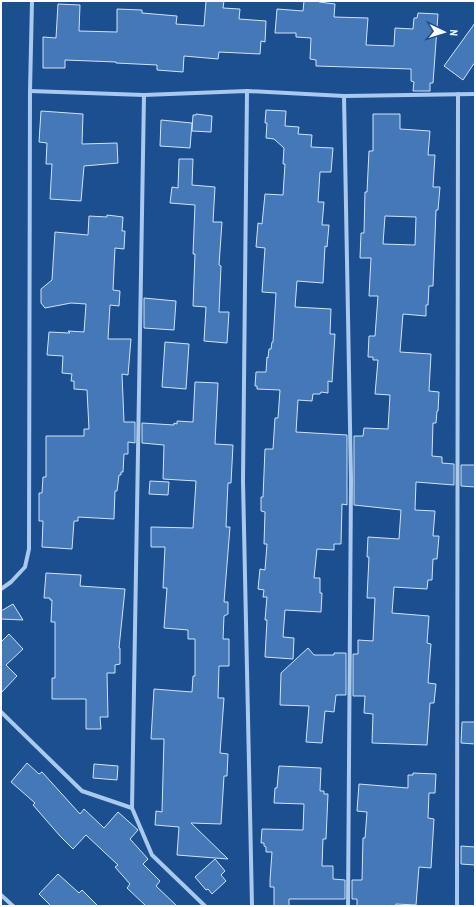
<svg xmlns="http://www.w3.org/2000/svg" width="476" height="907" font-family="'Archivo Narrow',sans-serif">
<style>
.building{fill:#4478b7;stroke:#cfe3fa;fill-rule:evenodd}
.lines{fill:none;stroke-linecap:round;stroke-linejoin:round}
.minor{stroke:#a9c9ee;stroke-width:4}
</style>
<rect width="100%" height="100%" fill="#1b4f8f"/>
<g class="building">
<polygon points="206,1 224,1 223,8 240,9 239,19 266,21 265,42 261,41 260,54 219,52 218,59 184,56 183,72 157,70 157,65 116,63 116,62 65,60 65,68 43,68 43,37 56,38 58,4 80,5 79,31 117,32 117,9 142,10 142,13 177,16 176,24 204,26"/>
<polygon points="304,1 319,1 319,2 335,4 334,17 368,18 366,45 394,46 395,28 413,29 414,18 417,18 418,13 438,14 433,83 430,83 430,91 413,91 414,82 411,81 411,69 316,66 316,60 310,59 311,38 296,37 296,33 275,33 277,9 303,11"/>
<polygon points="475,23 475,62 463,80 444,66"/>
<polygon points="266,110 286,111 285,126 299,127 298,134 312,135 311,147 333,148 331,172 320,172 318,202 324,202 322,225 329,225 327,247 325,246 323,283 297,281 295,307 331,309 330,334 335,334 332,382 328,381 328,393 321,392 320,394 313,394 312,401 298,400 296,432 347,435 347,505 342,504 341,544 334,544 334,550 317,549 314,578 320,578 320,593 322,593 321,612 285,610 283,637 294,638 293,659 265,657 267,620 265,620 267,597 263,597 264,590 258,589 260,569 265,570 267,544 264,544 265,512 261,511 261,497 263,497 265,449 273,449 275,418 278,418 280,390 257,389 257,386 255,386 256,372 266,372 267,357 268,358 269,349 271,349 272,342 273,342 276,293 262,292 265,248 256,247 258,223 262,224 265,194 283,195 285,164 283,164 284,148 274,139 266,138 267,123 265,123"/>
<polygon points="41,111 83,114 82,144 117,143 118,163 84,166 81,201 50,199 52,164 46,164 47,143 39,142"/>
<polygon points="196,114 212,116 211,132 192,131 193,115 196,115"/>
<path d="M373,114H400V129L430,131L428,155H435L433,187H440L438,210H436L433,286H429L428,305H426V316L403,314L400,352L431,354L429,391L439,392L438,411H437L436,423H433L432,456L442,457V463L454,464V485L416,482L415,510L435,511L433,536H439L437,559H433L432,580H428L427,589L394,587L392,613L429,616L427,643L431,644L428,683L436,684L434,703H430L427,745L372,743L373,714L364,713L365,696H353V654H358V640L373,641L375,598H367L369,557H367L368,537L399,539L401,510L354,505V436H363L364,428L388,429L390,395L375,394L378,360H373V357H368L369,336H375L378,296H369L371,258H360L361,233H364L365,192H367L369,151H373ZM385,216L416,217L415,245L383,244Z"/>
<polygon points="161,120 192,123 190,148 160,146"/>
<polygon points="179,159 193,159 192,185 215,187 213,222 222,222 219,265 221,266 219,312 229,312 227,343 204,341 206,307 193,306 195,254 193,254 195,205 170,203 172,187 178,188"/>
<polygon points="107,215 123,217 122,231 125,231 124,249 115,248 113,290 120,291 119,306 110,305 108,339 131,339 128,375 122,374 124,422 135,422 135,443 128,442 128,454 124,454 123,472 121,472 121,475 119,475 117,491 115,491 114,519 78,517 78,521 74,521 72,549 42,547 43,521 39,521 39,493 42,493 43,477 46,477 46,436 84,436 84,429 89,429 87,390 74,389 74,381 71,381 72,374 62,373 63,356 47,355 49,332 70,333 68,331 84,332 86,304 71,303 45,308 41,303 41,289 52,280 55,232 88,235 89,216 107,217"/>
<polygon points="144,298 176,301 174,330 144,328"/>
<polygon points="165,342 189,344 186,389 162,387"/>
<polygon points="195,382 218,383 215,444 233,445 231,483 228,483 226,527 230,527 224,602 228,602 228,614 224,616 223,639 229,639 229,666 219,666 218,698 224,698 220,753 228,754 227,776 224,776 221,824 191,823 228,859 177,855 179,827 155,825 156,811 162,812 164,739 151,739 154,689 192,692 193,676 195,676 195,639 188,639 188,630 164,628 167,588 163,588 165,547 151,547 151,527 193,528 196,481 163,479 164,445 142,443 142,423 174,425 174,423 177,424 177,421 193,422"/>
<polygon points="461,465 475,465 475,487 461,486"/>
<polygon points="150,481 169,482 168,495 149,494"/>
<polygon points="46,573 81,575 80,586 125,589 119,648 120,648 120,664 115,665 115,673 107,673 108,717 100,717 101,729 86,729 86,699 52,699 52,678 55,678 55,622 51,622 52,600 50,600 50,598 44,598"/>
<polygon points="13,604 23,620 1,619 1,611"/>
<polygon points="9,634 23,649 6,665 17,676 1,693 1,642"/>
<polygon points="308,648 314,655 334,655 334,653 346,653 346,695 336,695 334,712 325,711 322,743 306,742 309,706 280,705 281,673"/>
<polygon points="462,722 475,722 475,744 461,743"/>
<polygon points="27,763 39,774 42,772 80,814 84,809 104,828 118,812 138,830 130,839 148,859 143,864 160,881 156,886 177,906 146,906 127,888 130,884 115,867 118,865 86,835 73,849 60,836 33,805 35,803 11,782"/>
<polygon points="94,764 118,766 117,780 93,778"/>
<polygon points="279,766 321,768 320,791 324,791 324,794 328,794 326,839 323,839 322,866 333,866 333,879 345,880 345,899 289,899 289,906 274,906 274,887 270,887 270,880 272,852 266,852 266,847 264,846 264,843 261,843 262,829 303,830 304,804 274,803 275,788 277,788"/>
<polygon points="413,773 436,774 435,793 429,793 428,818 434,819 431,868 419,867 416,905 396,904 396,906 357,906 357,899 352,899 352,880 362,880 363,838 365,838 367,812 357,811 359,784 408,788 408,775 413,775"/>
<polygon points="461,846 475,847 475,865 461,864"/>
<polygon points="215,859 225,871 221,875 226,881 212,894 208,889 206,890 195,877"/>
<polygon points="58,874 79,893 82,890 98,906 51,906 39,894"/>
</g>
<g class="lines">
<g class="minor">
<polyline points="30,91 144,95 247,91 344,96 475,94"/>
<polyline points="247,91 243,481 252,906"/>
<polyline points="344,96 351,480 348,906"/>
<polyline points="1,589 11,582 25,567 29,549 30,91 32,1"/>
<polyline points="1,712 82,791 132,808 152,855 205,906"/>
<polyline points="132,808 144,95"/>
<polyline points="1,895 13,906"/>
<polyline points="457,906 458,94"/>
</g>
</g>
<rect width="476" height="907" fill="none" stroke="#ffffff" stroke-width="4"/>
<g transform="translate(444 32) rotate(94)" stroke="#1b4f8f" stroke-width="3" paint-order="stroke">
<path d="M0-3L7 15L0 10L-7 15Z" fill="#ffffff"/>
<text y="-6" font-size="11" font-weight="bold" text-anchor="middle" fill="#ffffff">N</text>
</g>
</svg>
